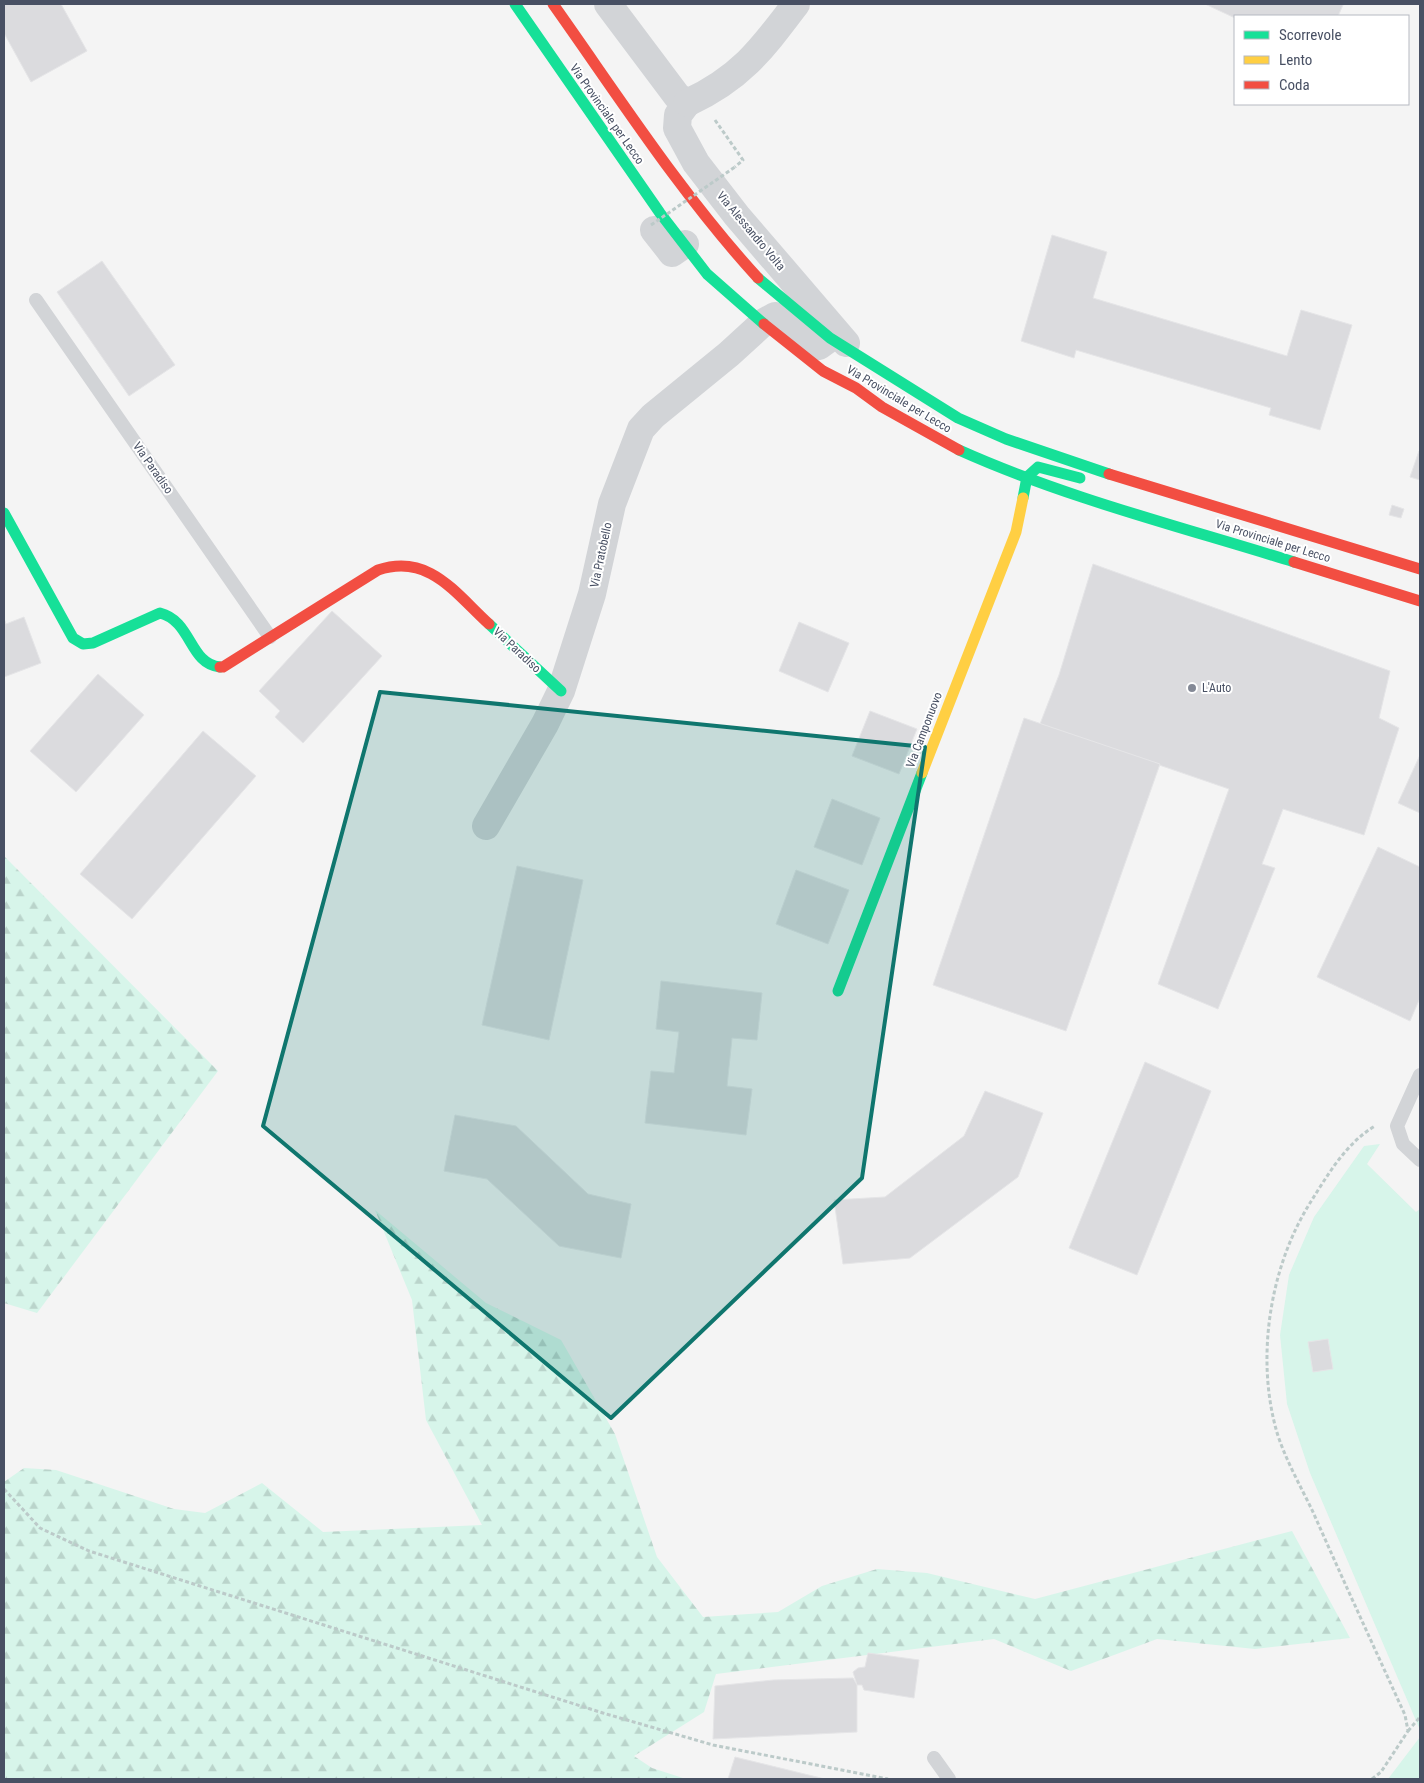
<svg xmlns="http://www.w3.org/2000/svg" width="1424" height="1783" font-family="'Roboto Condensed',sans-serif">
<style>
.grass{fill:#d7f5ea}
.forest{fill:url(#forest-firs)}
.building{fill:#dbdbde;stroke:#e5e5e7}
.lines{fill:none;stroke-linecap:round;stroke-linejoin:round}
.path{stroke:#bccac9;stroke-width:3;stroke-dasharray:4 2.5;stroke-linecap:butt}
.lane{stroke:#d2d4d7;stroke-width:14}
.street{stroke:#d2d4d7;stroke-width:28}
.fast{stroke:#16e098;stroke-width:11}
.slow{stroke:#ffcf43;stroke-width:11}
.jam{stroke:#f24e42;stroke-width:11}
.path-bridge{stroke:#bccac9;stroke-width:3;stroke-dasharray:4 2.5;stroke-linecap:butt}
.marked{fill:#0f766e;fill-opacity:0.2;stroke:#0f766e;stroke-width:4;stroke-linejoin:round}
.poi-dot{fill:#848996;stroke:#fff;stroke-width:2}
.labels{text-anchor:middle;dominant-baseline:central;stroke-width:4;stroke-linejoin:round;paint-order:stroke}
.street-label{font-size:12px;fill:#485063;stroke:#fff}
.poi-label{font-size:12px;fill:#485063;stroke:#fff;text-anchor:start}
</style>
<defs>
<pattern id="forest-firs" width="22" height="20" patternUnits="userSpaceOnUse" patternTransform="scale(1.25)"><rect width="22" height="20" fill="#d7f5ea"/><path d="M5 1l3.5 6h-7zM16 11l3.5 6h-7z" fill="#bad4cb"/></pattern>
</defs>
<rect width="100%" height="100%" fill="#f4f4f4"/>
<g class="grass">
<polygon points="1380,1144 1367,1164 1416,1212 1420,1209 1420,1730 1310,1473 1287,1404 1280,1335 1289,1275 1314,1217 1364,1146"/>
<polygon points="1420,1737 1420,1779 1388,1779"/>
</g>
<g class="forest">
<polygon points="4,856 218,1071 37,1313 4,1303"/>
<polygon points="375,1210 486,1303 561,1340 615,1434 657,1557 703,1617 778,1612 822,1586 877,1569 927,1573 1035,1599 1292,1531 1350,1638 1255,1649 1157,1639 1071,1671 994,1639 716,1674 704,1712 634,1756 652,1768 686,1779 4,1779 4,1482 24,1468 56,1470 174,1509 205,1513 262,1483 323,1532 482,1525 426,1420 412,1300"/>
</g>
<g class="building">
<polygon points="4,4 61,4 87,51 31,82 4,33"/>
<polygon points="1205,4 1340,4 1343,5 1338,16 1235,18"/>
<polygon points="1052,235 1107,252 1093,298 1287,356 1301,310 1352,325 1320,430 1269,415 1271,408 1076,350 1074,358 1021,341"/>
<polygon points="102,261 175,365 129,396 57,292"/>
<polygon points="1419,451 1420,452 1420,480 1410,477"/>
<polygon points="1392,505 1404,509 1401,518 1389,515"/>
<polygon points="1093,564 1390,671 1379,718 1399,728 1364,835 1283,809 1262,864 1275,868 1218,1009 1158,984 1229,789 1040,724 1059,675"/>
<polygon points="332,611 382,656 303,743 275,717 280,711 259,691"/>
<polygon points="24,617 41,663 4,677 4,618 6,624"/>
<polygon points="799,622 849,643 828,692 779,671"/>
<polygon points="98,674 144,715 76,792 30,751"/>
<polygon points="870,711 917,729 899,774 852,756"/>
<polygon points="1024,718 1160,764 1066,1031 933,985"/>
<polygon points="203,731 256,776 132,919 80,874"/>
<polygon points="1420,755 1420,813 1398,803"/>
<polygon points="832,799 880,818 862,865 814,847"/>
<polygon points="1378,847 1420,867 1420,998 1410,1021 1317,977"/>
<polygon points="517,866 583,880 549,1040 482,1025"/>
<polygon points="796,870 849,890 828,944 776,924"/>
<polygon points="661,981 762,993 757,1040 732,1038 727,1086 752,1089 746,1135 645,1123 651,1071 674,1073 679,1032 656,1029"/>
<polygon points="1145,1062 1211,1091 1137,1275 1069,1248"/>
<polygon points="985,1091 1043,1113 1018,1177 910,1258 843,1264 834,1200 885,1197 964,1136"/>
<polygon points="455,1115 516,1126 588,1194 631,1204 621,1258 559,1246 487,1179 444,1171"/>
<polygon points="1328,1339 1333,1369 1313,1372 1308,1342"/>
<polygon points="868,1653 919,1660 914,1698 864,1690 862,1685 857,1685 853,1672 858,1668 865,1667"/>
<polygon points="853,1678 857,1685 857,1732 713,1739 715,1686 773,1680"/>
<polygon points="735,1757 825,1779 728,1779"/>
</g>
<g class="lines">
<g class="path">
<polyline points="715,120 743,160 735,167"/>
<polyline points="4,1489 40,1528 89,1551 603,1713 713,1745 888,1779"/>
<polyline points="1408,1731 1420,1717"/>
<path d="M1372,1779L1381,1772L1408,1731L1405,1715C1374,1647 1343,1580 1313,1512C1301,1487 1283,1455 1276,1429C1256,1356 1270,1267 1310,1203C1327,1176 1346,1143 1375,1126"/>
</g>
<g class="lane">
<polyline points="36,300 270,637"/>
<polyline points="1420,1075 1397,1126 1403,1144 1420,1160"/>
<polyline points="934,1758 949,1779"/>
</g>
<g class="street">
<polyline points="608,4 677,96 687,103 678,115 677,128 696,163 737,216 846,343"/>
<path d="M687,103C741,78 762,49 796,4"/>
<polyline points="654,230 672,253 685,244"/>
<polyline points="486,826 545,724 561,691 592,594 612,504 641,429 653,416 729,354 764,322 775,316 796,334 819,346 830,338"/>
</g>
<g class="fast">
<polyline points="515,4 660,213 707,274 764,324"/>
<polyline points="758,278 830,338 958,418 1006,439 1109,474"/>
<path d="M959,450C1066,498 1182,527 1294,562"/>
<polyline points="1023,498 1027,477 1038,467 1080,478"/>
<path d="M4,513L73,638L83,644L93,643L160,613C192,621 189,664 220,667"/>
<polyline points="489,624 561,691"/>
<polyline points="838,991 922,773"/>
</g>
<polyline class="slow" points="922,773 1016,532 1023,498"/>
<g class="jam">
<path d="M553,4C619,97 681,194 758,278"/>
<polyline points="764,324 823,371 856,388 882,407 959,450"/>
<polyline points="1109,474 1420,569"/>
<polyline points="1294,562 1420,601"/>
<path d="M220,667H223L378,570C429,553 455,593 489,624"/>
</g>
<polyline class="path-bridge" points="651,225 735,167"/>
</g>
<path class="marked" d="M380,692L925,747L862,1178L611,1418L263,1126Z"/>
<circle class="poi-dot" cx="1192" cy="688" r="5"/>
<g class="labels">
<g class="street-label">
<text transform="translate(607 114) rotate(55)">Via Provinciale per Lecco</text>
<text transform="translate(751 231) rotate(50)">Via Alessandro Volta</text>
<text transform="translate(899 399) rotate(31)">Via Provinciale per Lecco</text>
<text transform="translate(153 468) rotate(55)">Via Paradiso</text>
<text transform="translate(1273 541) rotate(17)">Via Provinciale per Lecco</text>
<text transform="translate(601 555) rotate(-78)">Via Pratobello</text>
<text transform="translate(517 650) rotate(43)">Via Paradiso</text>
<text transform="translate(924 730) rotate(-69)">Via Camponuovo</text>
</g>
<g class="poi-label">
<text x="1202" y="688">L'Auto</text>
</g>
</g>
<rect width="1424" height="1783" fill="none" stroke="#485063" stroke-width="10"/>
<rect x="1234" y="15" width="175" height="90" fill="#ffffff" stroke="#b6b9c1"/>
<rect x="1244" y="31" width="25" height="8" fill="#16e098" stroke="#b6b9c1"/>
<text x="1279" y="40" font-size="15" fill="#485063">Scorrevole</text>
<rect x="1244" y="56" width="25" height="8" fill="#ffcf43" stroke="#b6b9c1"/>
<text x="1279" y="65" font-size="15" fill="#485063">Lento</text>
<rect x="1244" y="81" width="25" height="8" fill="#f24e42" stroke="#b6b9c1"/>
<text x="1279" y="90" font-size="15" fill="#485063">Coda</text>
</svg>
